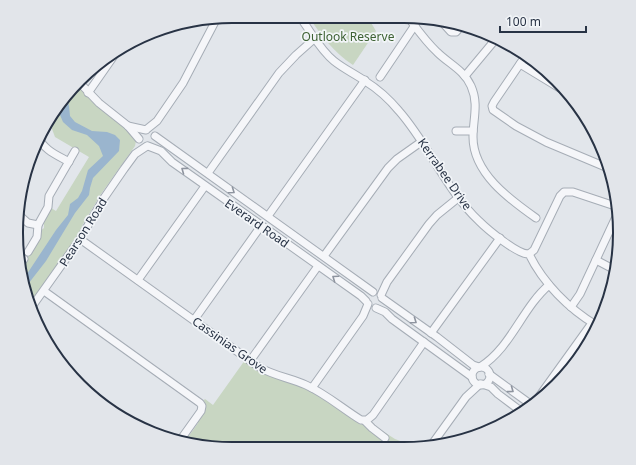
<svg xmlns="http://www.w3.org/2000/svg" width="636" height="465" font-family="'Noto Sans',sans-serif">
<style>
.green{fill:#c8d6c2}
.water{fill:#9ab5ce}
.lines{fill:none;stroke-linecap:round;stroke-linejoin:round}
.minor-casing{stroke:#a6adb6;stroke-width:9}
.minor{stroke:#f5f6f9;stroke-width:7}
.oneway{stroke:#8e949f}
.labels{text-anchor:middle;dominant-baseline:central;stroke-width:3.5;stroke-linejoin:round;paint-order:stroke}
.park-label{font-size:12px;fill:#3e6234;stroke:#f2f5f8}
.street-label{font-size:12px;fill:#283345;stroke:#f2f5f8}
.rim{fill:none;stroke:#283345;stroke-width:2}
</style>
<rect width="100%" height="100%" fill="#e2e6eb"/>
<g class="green">
<path d="M308,16H367L376,31L353,65C333,52 321,35 308,16Z"/>
<polygon points="104,60 90,80 87,80 84,77"/>
<path d="M76,84L100,108L128,129L136,141L135,146L101,194L82,226C83,232 54,269 48,277L47,280L35,297L32,298L29,302L20,268L32,251L39,232L44,228V222L51,208L56,211L89,157L55,137L49,121L70,90Z"/>
<path d="M245,360L281,379L308,389L360,424L365,425L370,423L395,439L416,447L218,449L186,440L198,423L197,420C202,414 209,408 203,401L205,399L213,405Z"/>
</g>
<polygon class="water" points="66,95 69,106 70,116 75,122 92,131 107,132 115,135 120,140 119,151 93,178 90,188 89,195 75,213 46,261 25,288 23,280 56,230 68,215 70,204 78,198 82,191 88,170 103,156 99,146 87,135 72,130 63,122 60,115 62,108 61,103"/>
<g class="lines">
<g class="minor-casing">
<g id="minor">
<path d="M299,16C311,31 319,49 334,61C344,69 355,74 365,81C378,89 389,99 399,111C429,145 446,190 479,221C487,229 518,255 529,254C543,283 569,309 596,325"/>
<path d="M408,17C417,29 426,42 437,52C449,64 464,70 471,86C479,104 473,119 473,137C473,173 509,199 536,218"/>
<polyline points="441,21 451,32 456,32 462,25"/>
<polyline points="526,55 494,102 492,106 493,110 516,126 546,142 608,168"/>
<polyline points="520,64 566,92"/>
<polyline points="465,76 495,40"/>
<polyline points="380,77 415,25"/>
<polyline points="79,82 99,103 128,126 139,139"/>
<polyline points="88,93 118,50"/>
<polyline points="128,126 146,130"/>
<polyline points="147,129 157,121 183,83 217,18"/>
<polyline points="456,131 473,131"/>
<polyline points="155,136 373,292"/>
<path d="M38,137C44,150 57,155 69,162"/>
<polyline points="148,146 161,151 172,162 199,181 361,296 366,301"/>
<polyline points="208,173 279,73 296,55 314,39"/>
<polyline points="18,214 28,223 38,225"/>
<polyline points="268,216 365,80"/>
<path d="M80,239L259,367C274,376 291,378 306,385C326,394 343,409 361,420H367L373,415L424,342"/>
<polyline points="28,252 37,237 38,225 48,207 49,196 75,151"/>
<polyline points="529,254 534,250 560,196 564,192 573,192 615,206"/>
<polyline points="324,256 388,168 397,159 421,142"/>
<polyline points="596,260 615,270"/>
<polyline points="19,265 24,259"/>
<polyline points="138,280 205,186"/>
<polyline points="44,291 200,403 202,406 201,411 181,439"/>
<polyline points="381,295 387,282 429,224 437,215 458,198"/>
<polyline points="382,298 437,337 473,365 479,367"/>
<polyline points="571,307 580,294 615,219"/>
<polyline points="31,308 80,239 104,198 124,169 135,154 147,146"/>
<polyline points="376,308 385,312 392,319 472,377"/>
<polyline points="194,320 261,226"/>
<polyline points="431,333 500,238"/>
<polyline points="250,361 318,266"/>
<path d="M480,367C511,348 522,308 549,285"/>
<circle cx="481" cy="376" r="9"/>
<polyline points="489,374 533,406"/>
<polyline points="482,384 491,387 498,394 522,412"/>
<polyline points="312,388 363,316 368,304"/>
<polyline points="533,405 592,323"/>
<polyline points="365,421 372,428 385,438"/>
<polyline points="402,447 403,447"/>
<polyline points="430,447 466,397 480,384"/>
</g>
</g>
<use href="#minor" class="minor"/>
</g>
<defs><path id="oneway-chevron" d="M-2-3.5L2.5 0L-2 3.5" fill="none" stroke-width="1.6" stroke-linecap="round" stroke-linejoin="round"/></defs>
<g class="oneway">
<use href="#oneway-chevron" transform="translate(184 170) rotate(-144)"/>
<use href="#oneway-chevron" transform="translate(232 191) rotate(35)"/>
<use href="#oneway-chevron" transform="translate(335 278) rotate(-145)"/>
<use href="#oneway-chevron" transform="translate(414 321) rotate(35)"/>
<use href="#oneway-chevron" transform="translate(511 390) rotate(36)"/>
</g>
<g class="labels">
<g class="park-label">
<text x="348" y="36">Outlook Reserve</text>
</g>
<g class="street-label">
<text transform="translate(445 174) rotate(55)">Kerrabee Drive</text>
<text transform="translate(257 223) rotate(35)">Everard Road</text>
<text transform="translate(83 232) rotate(-58)">Pearson Road</text>
<text transform="translate(230 345) rotate(35)">Cassinias Grove</text>
</g>
</g>
<path d="M0 0H636V465H0ZM232 23H404A209 209 0 0 1 613 232V233A209 209 0 0 1 404 442H232A209 209 0 0 1 23 233V232A209 209 0 0 1 232 23Z" fill="#e2e5ea" fill-rule="evenodd"/>
<path class="rim" d="M232 23H404A209 209 0 0 1 613 232V233A209 209 0 0 1 404 442H232A209 209 0 0 1 23 233V232A209 209 0 0 1 232 23Z"/>
<path d="M500 26v6h86v-6" fill="none" stroke="#283345" stroke-width="2"/>
<text x="506" y="26" font-size="12" fill="#283345" stroke="#f2f5f8" stroke-width="3" paint-order="stroke">100 m</text>
</svg>
